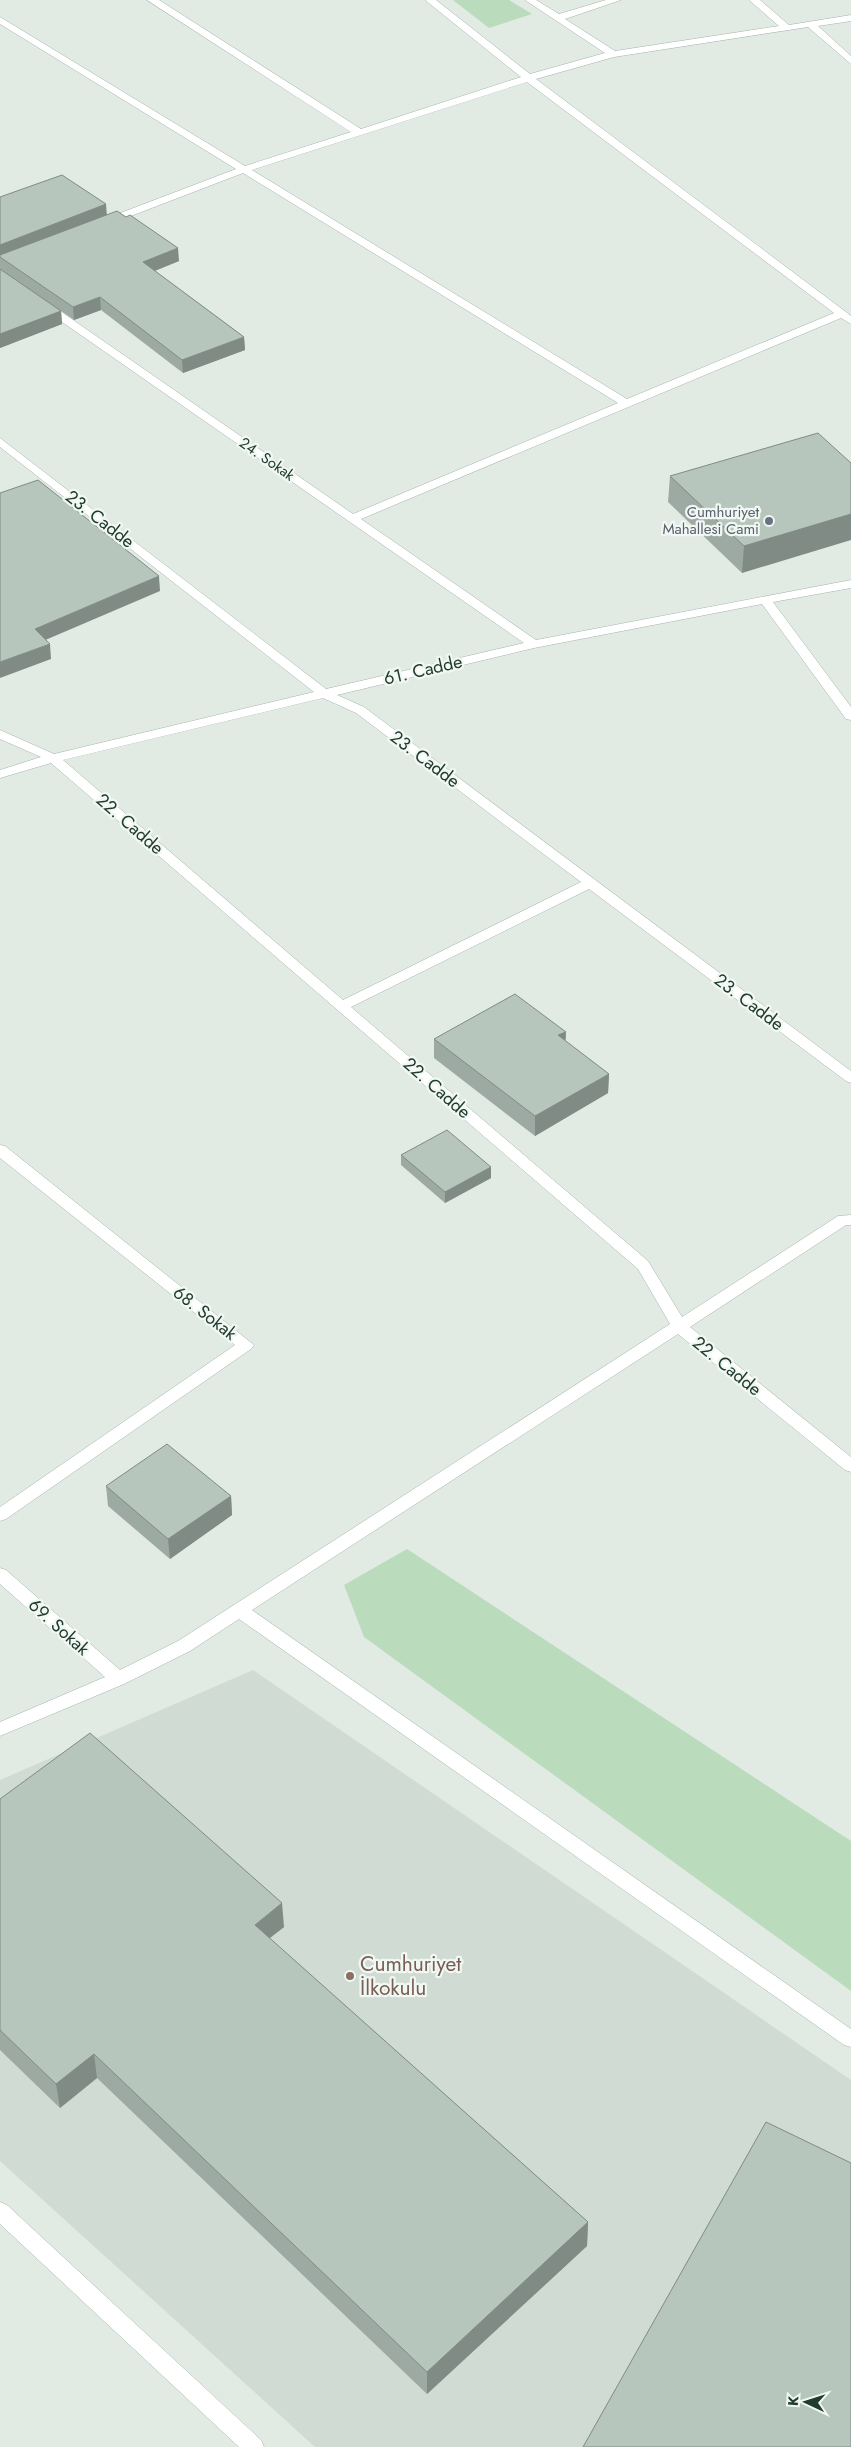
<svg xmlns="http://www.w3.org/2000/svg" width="851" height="2447" font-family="Jost,sans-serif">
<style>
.built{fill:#cfdbd3}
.green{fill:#badcbc}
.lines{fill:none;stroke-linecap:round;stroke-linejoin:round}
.minor-casing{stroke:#a4b3aa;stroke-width:1}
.minor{fill:#fff;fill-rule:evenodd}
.wall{fill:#9daaa3}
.shaded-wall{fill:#7f8b84}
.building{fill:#b6c6bd;stroke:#7f8b84}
.worship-dot{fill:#6b7280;stroke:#f1f8f3;stroke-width:2}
.education-dot{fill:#8d6e63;stroke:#f1f8f3;stroke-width:2}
.labels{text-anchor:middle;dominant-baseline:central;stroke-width:4.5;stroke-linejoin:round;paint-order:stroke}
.far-street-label{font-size:15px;fill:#223b2f;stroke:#f1f8f3}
.far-worship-label{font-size:15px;fill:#5b616d;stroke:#f1f8f3;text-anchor:end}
.street-label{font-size:18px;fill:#223b2f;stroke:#f1f8f3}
.near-education-label{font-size:21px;fill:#785e54;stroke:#f1f8f3;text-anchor:start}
</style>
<rect width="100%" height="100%" fill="#e1ebe4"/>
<polygon class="built" points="253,1670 851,2080 851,2447 315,2447 0,2161 0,1780"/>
<g class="green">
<polygon points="453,0 509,0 532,14 489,28"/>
<polygon points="407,1549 851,1841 851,1991 364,1637 344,1585"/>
</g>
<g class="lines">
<g class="minor-casing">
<g id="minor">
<path d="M147,0H159L361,129L521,77L425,0H436L530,74L605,53L525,0H536L559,14L606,0H621L565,19L615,51L779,26L749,0H760L789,25L851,15V21L818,26L851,56V64L808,27L614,57L536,79L846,312L851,316V324L841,318L361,519L536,640L851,580V588L773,602L851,707V720L846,719L762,604L534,648L337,695L364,707L851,1071V1083L846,1081L589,889L351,1007L648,1261L682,1317L838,1216L851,1215V1225H846L690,1327L851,1457V1472L845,1470L678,1334L252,1610L851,2029V2047L844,2045L239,1619L190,1651L124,1684L0,1736V1722L105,1677L0,1584V1568L6,1570L120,1670L178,1641L670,1324L638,1269L51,763L0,778V770L41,757L0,739V730L54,754L314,692L0,447V438L326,689L524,643L42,308V304H50L353,514L618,403L243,173L110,224H102V220L236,169L0,24V17L245,166L351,132ZM527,82L834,313L627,399L252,170ZM323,698L356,713L581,882L343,1000L63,760Z"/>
<polygon points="0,1145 5,1146 254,1345 251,1349 6,1519 0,1521 0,1507 235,1345 0,1158"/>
<polygon points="0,2202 7,2205 261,2440 264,2447 239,2447 0,2224"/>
</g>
</g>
<use href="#minor" class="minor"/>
</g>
<g class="wall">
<polygon points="0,197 107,215 179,261 155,271 244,337 245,350 183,373 101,310 74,320 1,269 61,311 62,324 0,348"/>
<polygon points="851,463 742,573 668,502 670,476"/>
<polygon points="566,1032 565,1041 609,1074 608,1093 535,1136 434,1058 434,1039"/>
<polygon points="401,1155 491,1167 491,1178 445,1203 401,1165"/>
<polygon points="106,1486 231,1496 232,1515 170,1559 108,1506"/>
<polygon points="0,1799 284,1927 269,1938 588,2222 587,2246 427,2394 97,2078 60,2108 0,2050"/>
</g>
<g class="shaded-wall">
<polygon points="106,204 107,217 0,257 0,245"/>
<polygon points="178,248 179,261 144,275 143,262"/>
<polygon points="100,297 101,310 74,320 73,307"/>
<polygon points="61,311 62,324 0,348 0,334"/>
<polygon points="244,337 245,350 183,373 182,360"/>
<polygon points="851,514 851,540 742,573 744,546"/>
<polygon points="159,576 160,591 36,644 35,629"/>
<polygon points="50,644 51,659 0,678 0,662"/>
<polygon points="566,1032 565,1051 558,1035"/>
<polygon points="609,1074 608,1093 535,1136 535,1116"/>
<polygon points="491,1167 491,1178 445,1203 445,1192"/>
<polygon points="231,1496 232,1515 170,1559 168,1539"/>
<polygon points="282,1903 284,1927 256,1949 255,1925"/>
<polygon points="94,2054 97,2078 60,2108 56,2084"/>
<polygon points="588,2222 587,2246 427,2394 427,2372"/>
</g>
<g class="building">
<polygon points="62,175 106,204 0,245 0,197"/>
<polygon points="117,211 126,217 130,215 178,248 143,262 244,337 182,360 100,297 73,307 0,257 0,255"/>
<polygon points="0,269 61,311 0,334"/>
<polygon points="818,433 851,463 851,514 744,546 670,476"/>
<polygon points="38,480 159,576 35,629 50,644 0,662 0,493"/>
<polygon points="515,994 566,1032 558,1035 609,1074 535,1116 434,1039"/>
<polygon points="447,1130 491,1167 445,1192 401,1155"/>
<polygon points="167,1444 231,1496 168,1539 106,1486"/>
<polygon points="90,1733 282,1903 255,1925 588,2222 427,2372 94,2054 56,2084 0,2030 0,1799"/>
<polygon points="766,2122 851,2163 851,2447 583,2447"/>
</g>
<circle class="worship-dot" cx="769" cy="521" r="5"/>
<circle class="education-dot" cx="350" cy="1976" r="5"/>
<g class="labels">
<g class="far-street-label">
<text transform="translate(267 459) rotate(35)">24. Sokak</text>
</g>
<g class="far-worship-label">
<text x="759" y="512">Cumhuriyet<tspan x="759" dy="17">Mahallesi Cami</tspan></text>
</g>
<g class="street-label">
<text transform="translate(100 519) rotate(38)">23. Cadde</text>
<text transform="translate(423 670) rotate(-13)">61. Cadde</text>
<text transform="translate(425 759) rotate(37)">23. Cadde</text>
<text transform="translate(130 824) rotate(41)">22. Cadde</text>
<text transform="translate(749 1002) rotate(37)">23. Cadde</text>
<text transform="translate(437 1088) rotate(41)">22. Cadde</text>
<text transform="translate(205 1313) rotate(38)">68. Sokak</text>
<text transform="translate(727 1366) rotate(39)">22. Cadde</text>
<text transform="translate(59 1627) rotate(42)">69. Sokak</text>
</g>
<g class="near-education-label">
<text x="360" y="1964">Cumhuriyet<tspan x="360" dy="24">İlkokulu</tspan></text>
</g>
</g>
<g transform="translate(806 2402) rotate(274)" stroke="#f1f8f3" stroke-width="4" paint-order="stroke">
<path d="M0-4L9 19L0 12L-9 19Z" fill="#223b2f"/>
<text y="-8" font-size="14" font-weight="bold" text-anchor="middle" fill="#223b2f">K</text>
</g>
</svg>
